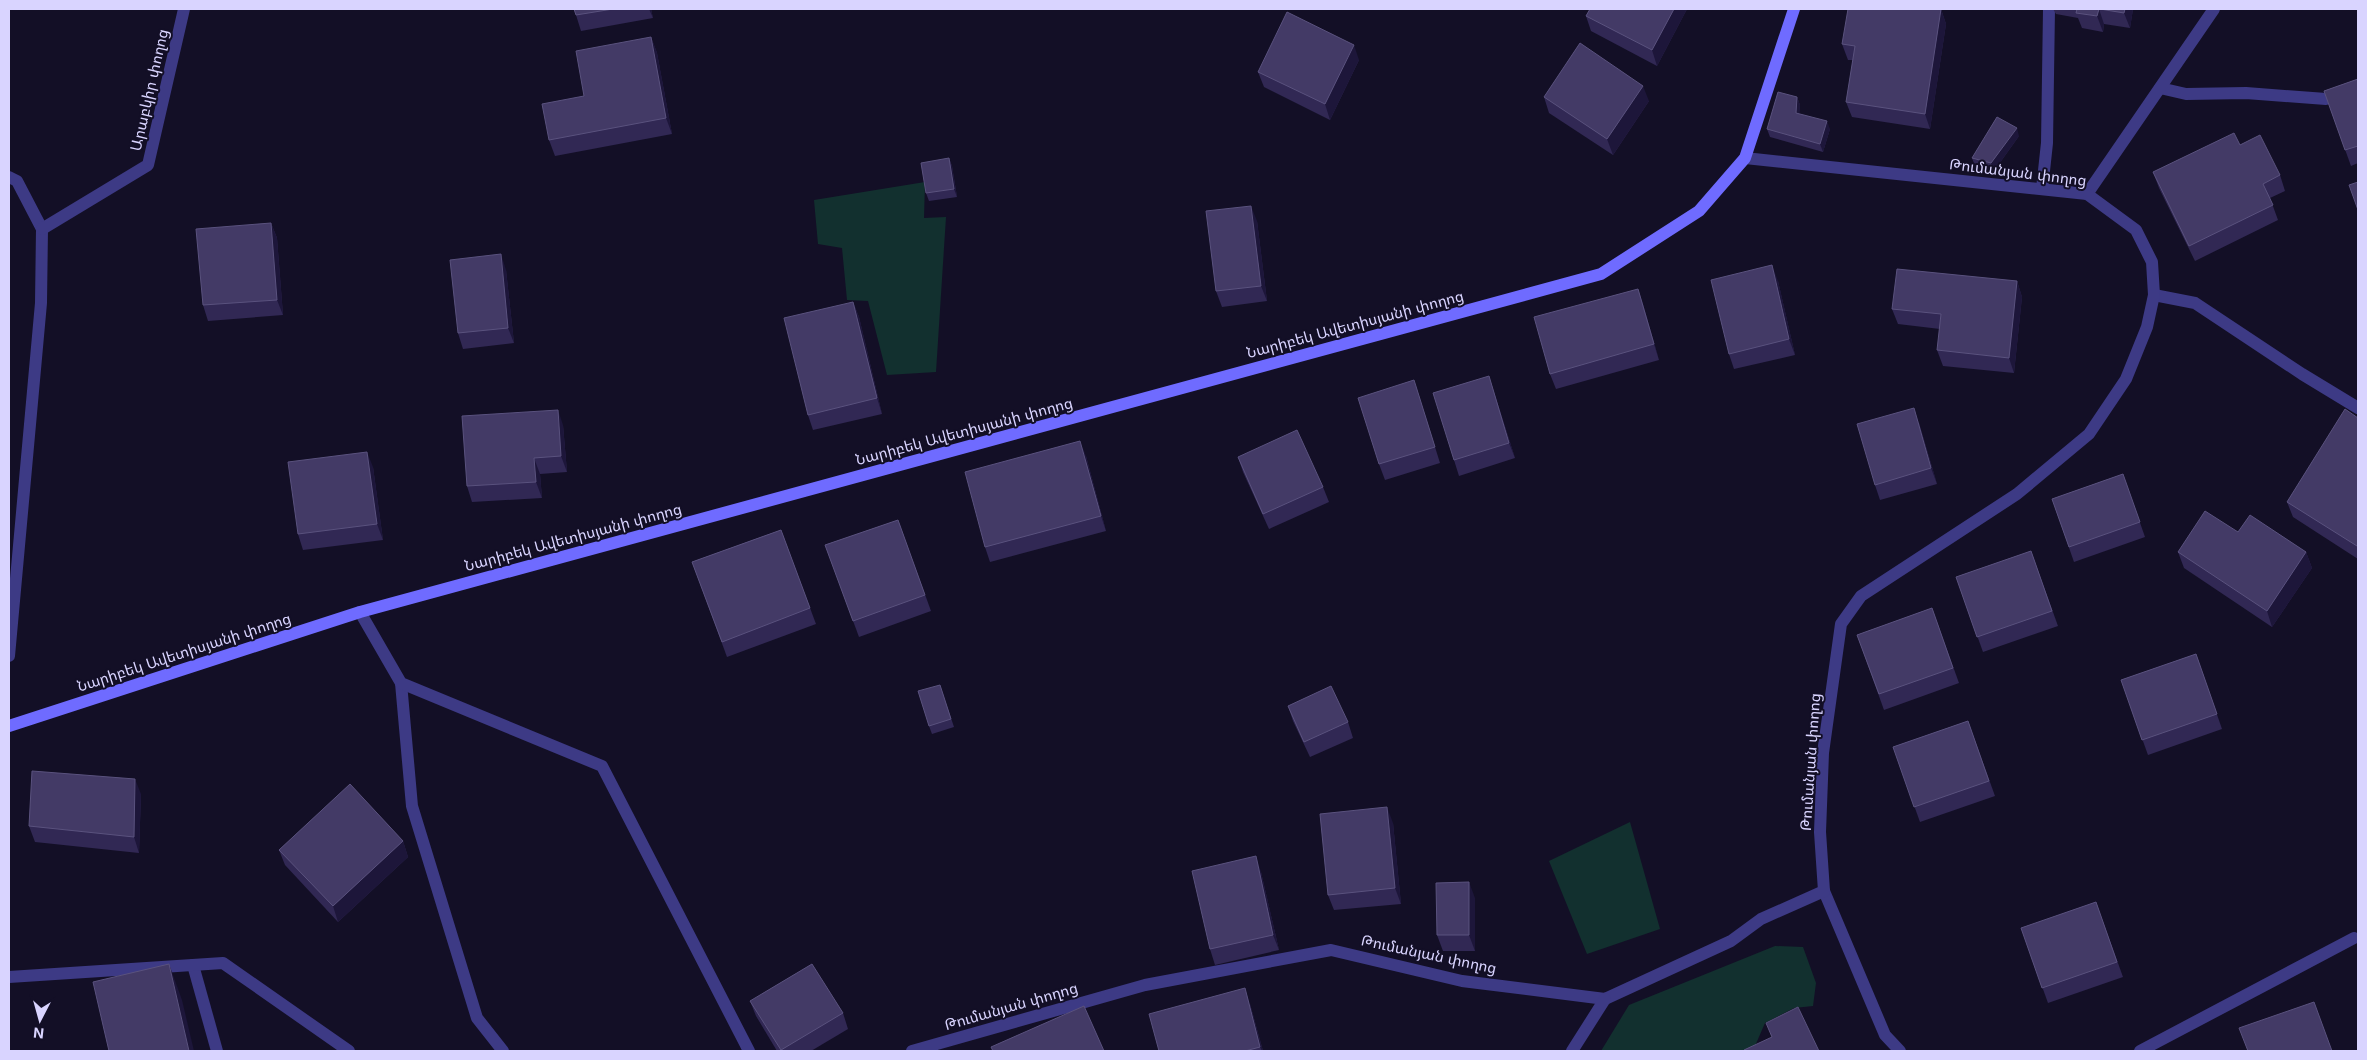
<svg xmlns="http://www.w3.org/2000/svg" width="2367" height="1060" font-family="Inter,'Noto Sans Armenian',sans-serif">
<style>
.green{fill:#12302f}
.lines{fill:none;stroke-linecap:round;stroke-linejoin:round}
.lane{stroke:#3d3a85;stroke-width:12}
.street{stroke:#3d3a85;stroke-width:12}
.secondary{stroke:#6f6bff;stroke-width:12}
.wall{fill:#312854}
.shaded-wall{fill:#1d163a}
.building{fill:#433a66;stroke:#5a527e}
.labels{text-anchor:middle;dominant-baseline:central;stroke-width:4;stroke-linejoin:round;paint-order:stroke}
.street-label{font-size:15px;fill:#d9d4ff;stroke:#130f26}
</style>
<rect width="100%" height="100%" fill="#130f26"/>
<g class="green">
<polygon points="925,182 924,218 946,217 936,372 887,375 868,301 847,300 842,248 818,244 814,200"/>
<polygon points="1630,822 1660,929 1587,954 1549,861"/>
<polygon points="1775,946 1803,947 1816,983 1813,1006 1794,1008 1765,1023 1755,1046 1748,1051 1601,1051 1629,1005"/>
</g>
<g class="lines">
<g class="lane">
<polyline points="2160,88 2186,94 2246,93 2326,99"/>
<polyline points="2042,189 2047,143 2049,9"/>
<polyline points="2087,194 2214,9"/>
<polyline points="2154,295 2195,303 2302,374 2358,408"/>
<polyline points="401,683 412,806 477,1018 503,1051"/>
<polyline points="193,965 217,1051"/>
<polyline points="9,977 223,963 349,1051"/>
<polyline points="2140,1051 2354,938"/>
</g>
<g class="street">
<polyline points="9,177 17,181 42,229 41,303 9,656"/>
<polyline points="42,229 148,165 184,9"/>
<polyline points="360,612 401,683 602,766 749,1051"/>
<polyline points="1824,891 1885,1035 1900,1051"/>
<polyline points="912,1051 1145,985 1331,950 1462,981 1605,999 1731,941 1761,919 1824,891 1820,832 1823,753 1841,624 1861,596 2017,494 2089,434 2126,379 2147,327 2154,295 2152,262 2136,230 2087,194 1745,158"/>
<polyline points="1572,1051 1605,999"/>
</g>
<polyline class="secondary" points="9,726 360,612 1601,274 1699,211 1745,158 1794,9"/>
</g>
<g class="wall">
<polygon points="574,9 651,9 653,18 581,31 576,15"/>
<polygon points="1590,9 1687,9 1657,66 1591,31 1586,16"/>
<polygon points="1941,9 1946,24 1930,129 1852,117 1846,102 1853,60 1848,60 1842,44"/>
<polygon points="2053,9 2133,9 2130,28 2104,24 2103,32 2082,28 2078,18 2056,14"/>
<polygon points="651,37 657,53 672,134 555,156 549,140 584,96"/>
<polygon points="1359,60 1330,120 1264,87 1258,72"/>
<polygon points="2358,79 2358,163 2351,166 2324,91"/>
<polygon points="1544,97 1649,101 1613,155 1549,113"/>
<polygon points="1797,97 1800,105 1799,114 1830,129 1823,152 1770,137 1767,129"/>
<polygon points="2019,136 1994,171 1975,166 1972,158"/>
<polygon points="2240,145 2280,175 2285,191 2270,198 2278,220 2195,261 2159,188 2153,172"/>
<polygon points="949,158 952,166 957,197 929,201 926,193"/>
<polygon points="1257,221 1267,301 1222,307 1216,291"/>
<polygon points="271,223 277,238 283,315 208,321 203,305"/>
<polygon points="506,270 514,343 463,349 458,333"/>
<polygon points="1778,281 1795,355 1734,369 1729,354"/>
<polygon points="2017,281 2022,297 2014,373 1943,366 1937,350 1940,329 1898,324 1892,309"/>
<polygon points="1638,289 1643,304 1659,360 1556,389 1550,374"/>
<polygon points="853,302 859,317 882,414 813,430 808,415"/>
<polygon points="1489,376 1494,392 1515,458 1459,476 1454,460"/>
<polygon points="1419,396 1440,463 1385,480 1379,464"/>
<polygon points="2358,418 2358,559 2293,517 2287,502"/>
<polygon points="1919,423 1937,484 1880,500 1875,485"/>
<polygon points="563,425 567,472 540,474 542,498 472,502 467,486"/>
<polygon points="1086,456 1106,531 990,562 985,547"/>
<polygon points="1238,457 1323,487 1329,502 1269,529 1243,472"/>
<polygon points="373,467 383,540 303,550 298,534"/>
<polygon points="2123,474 2145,537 2074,562 2052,499"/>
<polygon points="898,520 931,611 859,637 825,545"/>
<polygon points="781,530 816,624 727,657 692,562"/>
<polygon points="2238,532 2306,552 2312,568 2272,627 2184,568 2178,552"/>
<polygon points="2031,551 2058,626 1983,652 1956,577"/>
<polygon points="1932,608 1959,683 1884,710 1857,635"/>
<polygon points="2196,654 2222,729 2148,755 2121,680"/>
<polygon points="940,685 954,727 932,734 929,726"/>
<polygon points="1288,706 1348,722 1353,738 1310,757 1293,721"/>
<polygon points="1968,721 1995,796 1920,822 1893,747"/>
<polygon points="141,794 139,853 35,842 29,826"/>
<polygon points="1393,823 1401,904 1334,910 1328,895"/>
<polygon points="403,841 408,857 338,922 285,865 279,850"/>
<polygon points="1261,872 1279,950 1215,965 1210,949"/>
<polygon points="1475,898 1475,951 1443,951 1437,935"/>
<polygon points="2096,902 2123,977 2048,1003 2021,928"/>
<polygon points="750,1001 843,1013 848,1029 811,1051 777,1051 756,1016"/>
<polygon points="1250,1004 1263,1051 1159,1051"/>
</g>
<g class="shaded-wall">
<polygon points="649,9 651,9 653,18"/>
<polygon points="1674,9 1687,9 1657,66 1652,50"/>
<polygon points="1941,9 1946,24 1930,129 1925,114"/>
<polygon points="2099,9 2104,24 2103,32 2097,16"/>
<polygon points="2125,9 2133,9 2130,28 2124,13"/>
<polygon points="651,37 657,53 672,134 666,118"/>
<polygon points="1354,45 1359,60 1330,120 1325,104"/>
<polygon points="1643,86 1649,101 1613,155 1607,139"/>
<polygon points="1797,97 1800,105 1799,121 1796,113"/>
<polygon points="1827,121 1830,129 1823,152 1820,144"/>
<polygon points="2017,128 2019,136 1994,171 1991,163"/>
<polygon points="949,158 952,166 957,197 954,189"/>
<polygon points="1251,206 1257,221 1267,301 1261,286"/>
<polygon points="271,223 277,238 283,315 277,300"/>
<polygon points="501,254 506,270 514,343 508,328"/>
<polygon points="1772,265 1778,281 1795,355 1789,339"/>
<polygon points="2017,281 2022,297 2014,373 2009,358"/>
<polygon points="1638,289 1643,304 1659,360 1654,344"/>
<polygon points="853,302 859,317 882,414 877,398"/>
<polygon points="1489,376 1494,392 1515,458 1509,443"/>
<polygon points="1914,408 1919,423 1937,484 1931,468"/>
<polygon points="558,410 563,425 567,472 561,456"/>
<polygon points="1080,441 1086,456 1106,531 1101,516"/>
<polygon points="367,452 373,467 383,540 377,524"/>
<polygon points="534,458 540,474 542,498 536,482"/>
<polygon points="2306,552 2312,568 2272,627 2267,611"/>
<polygon points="135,779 141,794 139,853 134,837"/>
<polygon points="1387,807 1393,823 1401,904 1395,888"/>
<polygon points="403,841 408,857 338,922 333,906"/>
<polygon points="1256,856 1261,872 1279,950 1273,935"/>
<polygon points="1469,882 1475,898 1475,951 1469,935"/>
<polygon points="169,964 182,1000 194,1051 189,1051"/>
<polygon points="1245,988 1250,1004 1263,1051 1262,1051 1260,1047"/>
</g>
<g class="building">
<polygon points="574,9 613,9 576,15"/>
<polygon points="1590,9 1674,9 1652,50 1586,16"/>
<polygon points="1848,9 1941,9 1925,114 1846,102 1855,46 1842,44"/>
<polygon points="2077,9 2099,9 2097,16 2076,13"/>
<polygon points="2100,9 2125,9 2124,13"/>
<polygon points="1287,12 1354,45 1325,104 1258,72"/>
<polygon points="651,37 666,118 549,140 542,104 584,96 576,51"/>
<polygon points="1580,43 1643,86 1607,139 1544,97"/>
<polygon points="2358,79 2358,146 2345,150 2324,91"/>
<polygon points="1778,92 1797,97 1796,113 1827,121 1820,144 1767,129"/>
<polygon points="1997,117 2017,128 1991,163 1972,158"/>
<polygon points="2234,133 2240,145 2260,135 2280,175 2263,184 2273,205 2189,246 2153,172"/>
<polygon points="949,158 954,189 926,193 921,163"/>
<polygon points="2358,182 2358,210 2349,185"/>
<polygon points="1251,206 1261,286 1216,291 1206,211"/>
<polygon points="271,223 277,300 203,305 196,229"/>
<polygon points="501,254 508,328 458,333 450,260"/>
<polygon points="1772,265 1789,339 1729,354 1711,280"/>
<polygon points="1897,269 2017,281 2009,358 1937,350 1941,314 1892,309"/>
<polygon points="1638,289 1654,344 1550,374 1534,317"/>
<polygon points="853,302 877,398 808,415 784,318"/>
<polygon points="1489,376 1509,443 1454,460 1433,393"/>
<polygon points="1414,380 1435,447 1379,464 1358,398"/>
<polygon points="1914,408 1931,468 1875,485 1857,424"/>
<polygon points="2345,409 2358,418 2358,544 2357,546 2287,502"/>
<polygon points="558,410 561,456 534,458 536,482 467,486 462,416"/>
<polygon points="1297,430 1323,487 1263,514 1238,457"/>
<polygon points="1080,441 1101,516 985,547 965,472"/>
<polygon points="367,452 377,524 298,534 288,462"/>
<polygon points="2123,474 2140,522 2069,547 2052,499"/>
<polygon points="2205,511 2238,532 2250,515 2306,552 2267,611 2178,552"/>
<polygon points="898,520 925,595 853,621 825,545"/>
<polygon points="781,530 810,608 722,642 692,562"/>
<polygon points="2031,551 2052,611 1977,637 1956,577"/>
<polygon points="1932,608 1953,668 1879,694 1857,635"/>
<polygon points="2196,654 2217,714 2142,740 2121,680"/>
<polygon points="940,685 951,719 929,726 918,691"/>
<polygon points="1331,686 1348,722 1304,742 1288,706"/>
<polygon points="1968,721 1989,781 1914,807 1893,747"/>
<polygon points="32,771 135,779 134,837 29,826"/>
<polygon points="350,784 403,841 333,906 279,850"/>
<polygon points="1387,807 1395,888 1328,895 1320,814"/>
<polygon points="1256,856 1273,935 1210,949 1192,871"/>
<polygon points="1469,882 1469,935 1437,935 1436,883"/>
<polygon points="2096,902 2117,962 2042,988 2021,928"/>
<polygon points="169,964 189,1051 109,1051 93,982"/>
<polygon points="812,964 843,1013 781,1050 750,1001"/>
<polygon points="1245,988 1260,1047 1245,1051 1159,1051 1149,1014"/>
<polygon points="2314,1002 2332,1051 2248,1051 2239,1028"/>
<polygon points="1084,1006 1104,1051 993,1051 991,1047"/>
<polygon points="1798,1007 1819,1051 1745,1051 1744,1050 1772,1037 1766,1023"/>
</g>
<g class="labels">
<g class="street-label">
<text transform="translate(149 90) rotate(-77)">Արաբկիր փողոց</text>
<text transform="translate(2018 172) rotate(7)">Թումանյան փողոց</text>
<text transform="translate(1355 324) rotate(-15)">Նարիբեկ Ավետիսյանի փողոց</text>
<text transform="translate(964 431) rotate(-15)">Նարիբեկ Ավետիսյանի փողոց</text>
<text transform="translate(573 537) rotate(-15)">Նարիբեկ Ավետիսյանի փողոց</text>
<text transform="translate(184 652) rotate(-18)">Նարիբեկ Ավետիսյանի փողոց</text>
<text transform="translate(1810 762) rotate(-86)">Թումանյան փողոց</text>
<text transform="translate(1429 954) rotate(12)">Թումանյան փողոց</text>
<text transform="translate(1011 1006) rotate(-16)">Թումանյան փողոց</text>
</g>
</g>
<rect width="2367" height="1060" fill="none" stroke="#d9d4ff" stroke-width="20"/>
<g transform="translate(40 1020) rotate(186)" stroke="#130f26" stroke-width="4" paint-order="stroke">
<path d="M0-4L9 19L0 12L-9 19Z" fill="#d9d4ff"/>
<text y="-8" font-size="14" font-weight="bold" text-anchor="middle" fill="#d9d4ff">N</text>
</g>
</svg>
